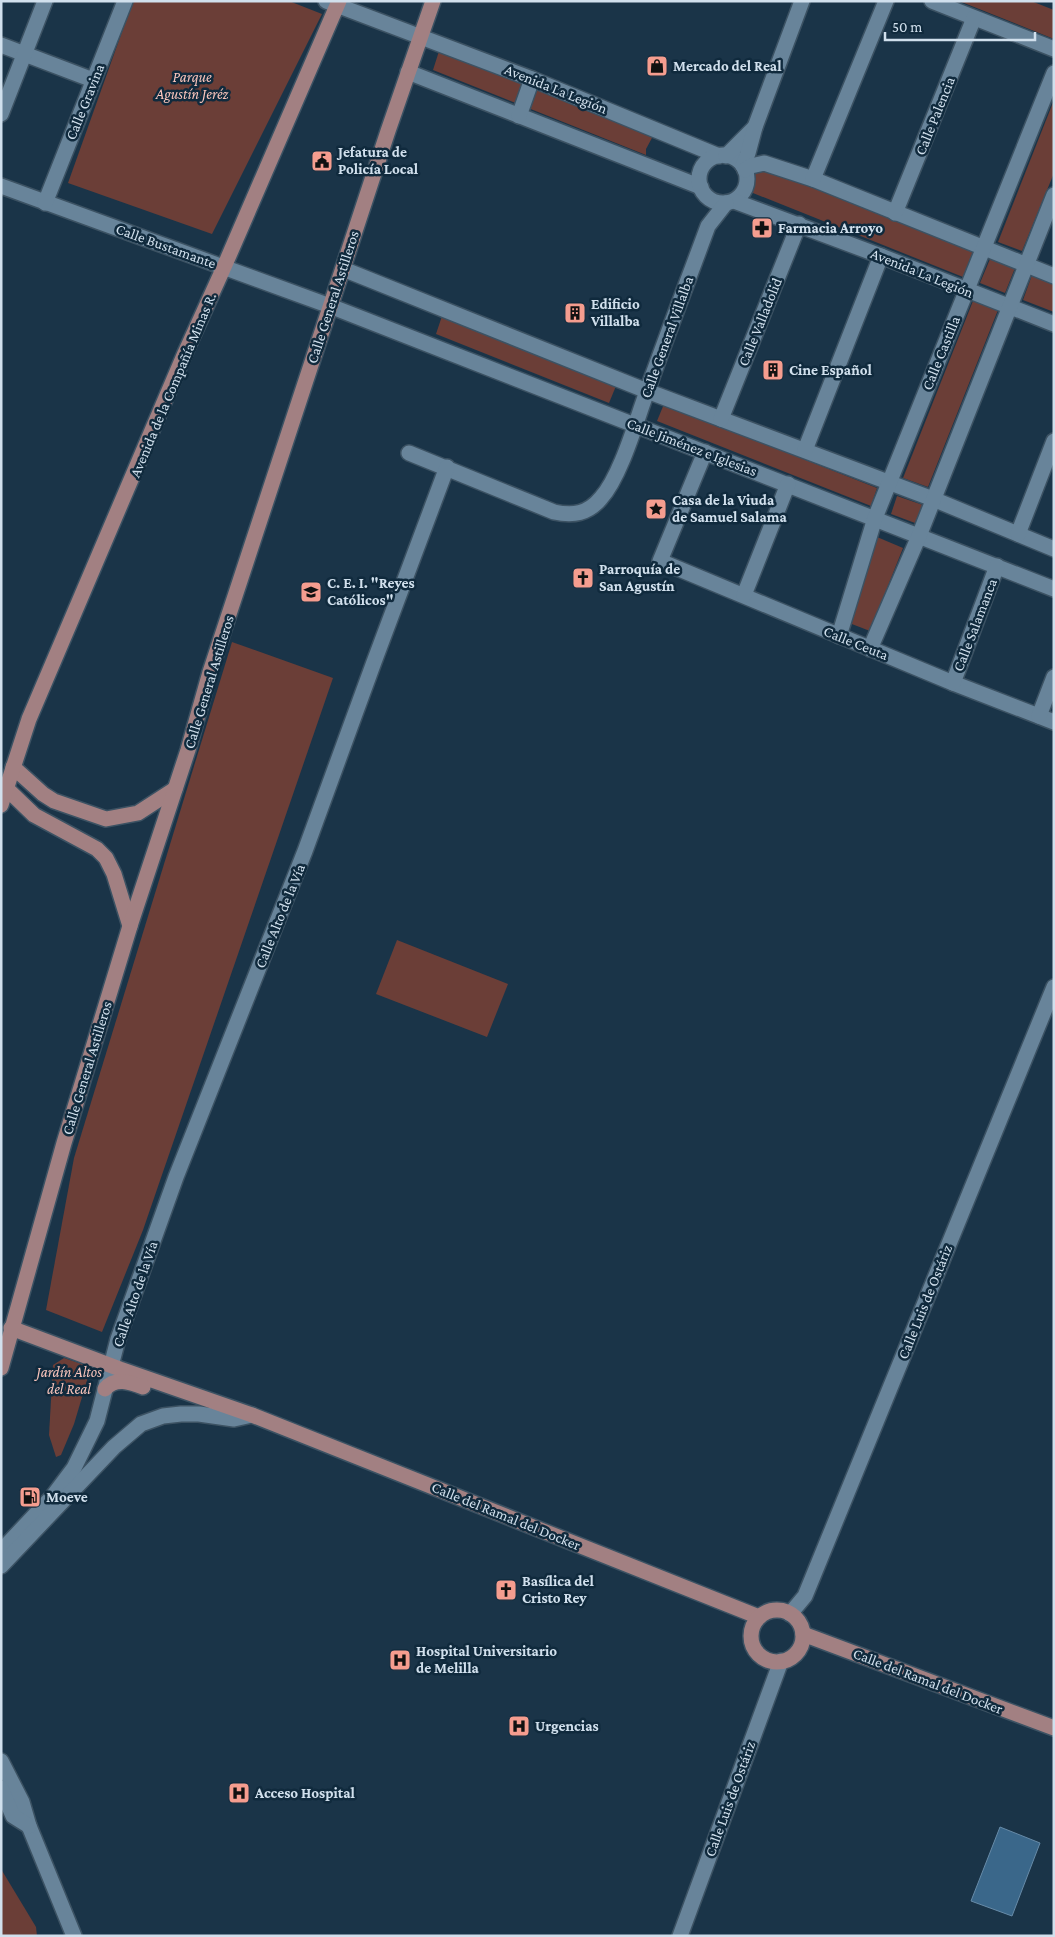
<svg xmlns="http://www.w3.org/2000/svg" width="1055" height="1937" font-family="'Crimson Pro',serif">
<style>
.green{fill:#6b3e37}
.water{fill:#3a678a;stroke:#678ba8}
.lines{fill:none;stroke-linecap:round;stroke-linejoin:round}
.minor-casing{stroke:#3c5263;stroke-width:18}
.major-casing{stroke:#3c5263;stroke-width:18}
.minor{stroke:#68849a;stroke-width:15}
.major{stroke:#a28082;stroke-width:15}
.labels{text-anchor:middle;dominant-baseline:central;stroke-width:5;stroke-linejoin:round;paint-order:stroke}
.poi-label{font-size:15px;font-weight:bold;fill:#d1e0ed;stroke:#102a3d;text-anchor:start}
.park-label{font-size:15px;font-style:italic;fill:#fac5bc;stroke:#102a3d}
.street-label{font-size:15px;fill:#d1e0ed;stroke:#102a3d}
</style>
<rect width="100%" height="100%" fill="#1a3448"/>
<g class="green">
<polygon points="133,1 289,1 322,14 212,234 68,183"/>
<polygon points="959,1 1031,1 1054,10 1054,39"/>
<polygon points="440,48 653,136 646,149 646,155 433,70"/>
<polygon points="1054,100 1054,173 1022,251 998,242"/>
<polygon points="758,166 973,252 963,277 748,191"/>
<polygon points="990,259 1015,268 1005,293 980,283"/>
<polygon points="1032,275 1054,284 1054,312 1023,300"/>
<polygon points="973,301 998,310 928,487 903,478"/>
<polygon points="442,316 616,386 609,403 436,334"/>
<polygon points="664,404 877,488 871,506 657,421"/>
<polygon points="897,496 923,505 915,523 891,514"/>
<polygon points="877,537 903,548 870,631 844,621"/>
<polygon points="232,642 333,678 143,1230 102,1332 46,1310 74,1158"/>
<polygon points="397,940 508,984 487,1037 376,994"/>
<polygon points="64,1358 91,1367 74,1424 61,1455 56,1457 49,1435 53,1365"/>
<polygon points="1,1869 36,1927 37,1936 1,1936"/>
</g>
<polygon class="water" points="1000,1827 1040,1843 1012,1916 971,1901"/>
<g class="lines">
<g class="minor-casing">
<g id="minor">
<polyline points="326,1 532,79 719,156"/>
<polyline points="932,1 1054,49"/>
<polyline points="1,45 93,80"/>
<polyline points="408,72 701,187"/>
<polyline points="1,114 45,1"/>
<polyline points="519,116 532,79"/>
<circle cx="723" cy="179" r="24"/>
<polyline points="726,156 755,127"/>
<polyline points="743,166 748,153 755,127 802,1"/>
<polyline points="745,170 751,166 764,163 813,179 1054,276"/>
<polyline points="813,179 886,1"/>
<polyline points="1,186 330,306 1054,589"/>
<polyline points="734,201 881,256 1054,324"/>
<polyline points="45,203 125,1"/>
<polyline points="895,213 974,18"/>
<polyline points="343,269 647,391 933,499 1054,549"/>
<polyline points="721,419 799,224"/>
<polyline points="805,450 881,256"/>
<polyline points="705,452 660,561 953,683 1054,722"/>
<path d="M409,453L554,512C573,516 588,514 601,498C620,477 635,425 645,397C665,340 687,283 708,226L726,203"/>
<polyline points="1018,534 1054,441"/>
<polyline points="744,595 788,484"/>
<polyline points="839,636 875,518 1054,73"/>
<polyline points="870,649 919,536 1054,195"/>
<polyline points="953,683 997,566"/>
<polyline points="1039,716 1054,677"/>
<polyline points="1,1551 53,1496 74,1468 97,1421 118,1339 176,1177 305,851 374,662 447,467"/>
<polyline points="1,1566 114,1447 141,1424 163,1416 181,1414 199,1414 234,1419 252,1415"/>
<polyline points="790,1614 805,1596 1054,987"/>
<polyline points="1,1761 22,1802 29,1826 74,1936"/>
<polyline points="1,1788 13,1816 29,1826"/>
<polyline points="680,1936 781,1661"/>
</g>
</g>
<g class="major-casing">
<g id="major">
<polyline points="13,767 43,794 54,801 106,819 138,813 175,789"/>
<polyline points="6,788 34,815 97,849 106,858 114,874 130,926"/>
<polyline points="1,805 29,719 185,353 224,267 339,1"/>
<polyline points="11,1328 120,1369 252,1415 759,1617"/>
<polyline points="1,1368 64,1143 130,926 188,750 210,672 388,131 433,1"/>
<path d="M105,1389C115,1377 130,1382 143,1387"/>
<circle cx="777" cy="1636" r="26"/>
<polyline points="803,1634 1054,1728"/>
</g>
</g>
<use href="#minor" class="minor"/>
<use href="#major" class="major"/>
</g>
<defs>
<g id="shop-square" transform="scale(1.125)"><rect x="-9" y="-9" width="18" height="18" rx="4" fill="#f59d8f" stroke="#102a3d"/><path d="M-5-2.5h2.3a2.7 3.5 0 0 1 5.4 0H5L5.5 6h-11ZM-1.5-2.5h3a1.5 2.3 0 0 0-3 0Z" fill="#111"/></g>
<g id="civic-square" transform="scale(1.125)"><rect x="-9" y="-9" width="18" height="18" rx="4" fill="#f59d8f" stroke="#102a3d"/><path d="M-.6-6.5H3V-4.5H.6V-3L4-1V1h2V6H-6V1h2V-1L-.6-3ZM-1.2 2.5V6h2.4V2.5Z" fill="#111"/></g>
<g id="pharmacy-square" transform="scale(1.125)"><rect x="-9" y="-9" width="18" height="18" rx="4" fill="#f59d8f" stroke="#102a3d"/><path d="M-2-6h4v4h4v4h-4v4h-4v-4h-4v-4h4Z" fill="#111"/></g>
<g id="building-square" transform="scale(1.125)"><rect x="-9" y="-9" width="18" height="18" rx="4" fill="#f59d8f" stroke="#102a3d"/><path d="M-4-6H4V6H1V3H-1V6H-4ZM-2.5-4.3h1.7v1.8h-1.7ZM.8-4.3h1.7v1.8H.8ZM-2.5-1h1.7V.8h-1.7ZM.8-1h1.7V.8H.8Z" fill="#111"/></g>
<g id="sight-square" transform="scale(1.125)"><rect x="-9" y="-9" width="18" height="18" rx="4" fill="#f59d8f" stroke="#102a3d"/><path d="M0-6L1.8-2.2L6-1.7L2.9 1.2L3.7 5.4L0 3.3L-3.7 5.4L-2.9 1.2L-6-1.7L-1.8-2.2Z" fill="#111"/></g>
<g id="church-square" transform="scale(1.125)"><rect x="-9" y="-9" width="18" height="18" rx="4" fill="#f59d8f" stroke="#102a3d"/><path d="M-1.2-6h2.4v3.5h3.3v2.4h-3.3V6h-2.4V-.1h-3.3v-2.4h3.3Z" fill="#111"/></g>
<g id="school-square" transform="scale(1.125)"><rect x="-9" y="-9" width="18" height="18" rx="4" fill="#f59d8f" stroke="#102a3d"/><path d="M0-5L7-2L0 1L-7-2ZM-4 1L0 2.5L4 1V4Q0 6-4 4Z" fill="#111"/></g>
<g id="fuel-square" transform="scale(1.125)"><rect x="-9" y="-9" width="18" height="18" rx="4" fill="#f59d8f" stroke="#102a3d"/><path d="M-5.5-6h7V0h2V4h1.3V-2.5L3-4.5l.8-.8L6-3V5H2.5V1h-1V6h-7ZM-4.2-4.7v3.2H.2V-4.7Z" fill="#111"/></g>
<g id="hospital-square" transform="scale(1.125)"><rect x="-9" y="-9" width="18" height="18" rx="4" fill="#f59d8f" stroke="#102a3d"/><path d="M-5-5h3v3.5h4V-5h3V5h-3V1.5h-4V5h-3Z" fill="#111"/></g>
</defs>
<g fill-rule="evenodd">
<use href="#shop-square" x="657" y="66"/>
<use href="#civic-square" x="322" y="161"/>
<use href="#pharmacy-square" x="762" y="228"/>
<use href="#building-square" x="575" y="313"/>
<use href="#building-square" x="773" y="370"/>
<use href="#sight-square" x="656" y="509"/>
<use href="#church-square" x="583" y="578"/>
<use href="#school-square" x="311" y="592"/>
<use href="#fuel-square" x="30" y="1497"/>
<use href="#church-square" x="506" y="1590"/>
<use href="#hospital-square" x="400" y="1660"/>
<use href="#hospital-square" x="519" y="1726"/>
<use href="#hospital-square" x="239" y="1793"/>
</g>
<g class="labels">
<g class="poi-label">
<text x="673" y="66">Mercado del Real</text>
<text x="338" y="152">Jefatura de<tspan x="338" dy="17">Policía Local</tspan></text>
<text x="778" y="228">Farmacia Arroyo</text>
<text x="591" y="304">Edificio<tspan x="591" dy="17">Villalba</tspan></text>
<text x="789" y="370">Cine Español</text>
<text x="672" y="500">Casa de la Viuda<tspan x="672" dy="17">de Samuel Salama</tspan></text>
<text x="599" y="569">Parroquía de<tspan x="599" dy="17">San Agustín</tspan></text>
<text x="327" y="583">C. E. I. "Reyes<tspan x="327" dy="17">Católicos"</tspan></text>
<text x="46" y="1497">Moeve</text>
<text x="522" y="1581">Basílica del<tspan x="522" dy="17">Cristo Rey</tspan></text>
<text x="416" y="1651">Hospital Universitario<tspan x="416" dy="17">de Melilla</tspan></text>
<text x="535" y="1726">Urgencias</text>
<text x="255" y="1793">Acceso Hospital</text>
</g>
<g class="park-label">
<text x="192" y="77">Parque<tspan x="192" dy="17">Agustín Jeréz</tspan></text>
<text x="69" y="1372">Jardín Altos<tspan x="69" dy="17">del Real</tspan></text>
</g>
<g class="street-label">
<text transform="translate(556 89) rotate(22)">Avenida La Legión</text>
<text transform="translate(85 102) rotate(-68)">Calle Gravina</text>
<text transform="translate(935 116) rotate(-68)">Calle Palencia</text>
<text transform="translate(166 246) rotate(20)">Calle Bustamante</text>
<text transform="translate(922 273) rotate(22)">Avenida La Legión</text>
<text transform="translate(333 297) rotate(-72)">Calle General Astilleros</text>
<text transform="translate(760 322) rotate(-68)">Calle Valladolid</text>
<text transform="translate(667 337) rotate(-70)">Calle General Villalba</text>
<text transform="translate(941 353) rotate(-68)">Calle Castilla</text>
<text transform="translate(173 385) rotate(-67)">Avenida de la Compañía Minas R.</text>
<text transform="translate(692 447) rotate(21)">Calle Jiménez e Iglesias</text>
<text transform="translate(975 625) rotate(-69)">Calle Salamanca</text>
<text transform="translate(856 643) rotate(22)">Calle Ceuta</text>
<text transform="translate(209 682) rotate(-73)">Calle General Astilleros</text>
<text transform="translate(280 916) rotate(-68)">Calle Alto de la Vía</text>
<text transform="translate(87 1068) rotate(-73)">Calle General Astilleros</text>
<text transform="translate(135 1294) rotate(-71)">Calle Alto de la Vía</text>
<text transform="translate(925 1302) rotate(-68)">Calle Luis de Ostáriz</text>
<text transform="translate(506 1516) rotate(22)">Calle del Ramal del Docker</text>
<text transform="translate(928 1681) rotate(21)">Calle del Ramal del Docker</text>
<text transform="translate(730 1799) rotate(-70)">Calle Luis de Ostáriz</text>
</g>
</g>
<rect width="1055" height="1937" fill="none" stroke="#d1e0ed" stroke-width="5"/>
<path d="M885 32v8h150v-8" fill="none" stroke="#d1e0ed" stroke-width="2.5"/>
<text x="892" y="32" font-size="15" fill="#d1e0ed" stroke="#102a3d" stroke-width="4" paint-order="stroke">50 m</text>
</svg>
